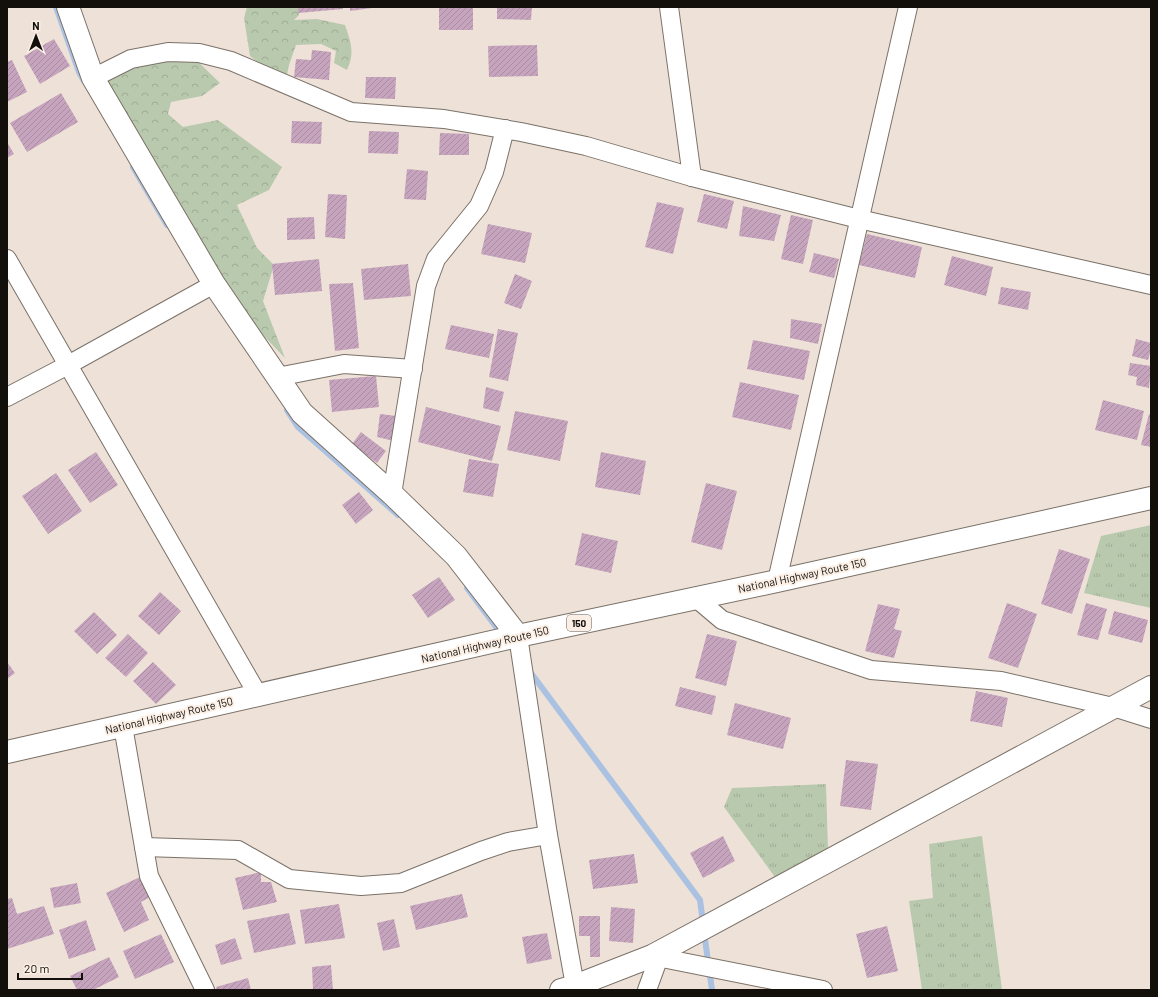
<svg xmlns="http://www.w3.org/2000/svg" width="1158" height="997" font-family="Barlow,sans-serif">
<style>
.grass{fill:url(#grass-tufts)}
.forest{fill:url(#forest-crowns)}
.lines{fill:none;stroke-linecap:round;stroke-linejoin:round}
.stream{stroke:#aac1e2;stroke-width:6}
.building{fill:url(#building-hatch)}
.street-casing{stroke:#7b7168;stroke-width:20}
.secondary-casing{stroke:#7b7168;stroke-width:24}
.highway-casing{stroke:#7b7168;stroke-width:24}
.street{stroke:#fff;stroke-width:18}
.secondary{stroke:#fff;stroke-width:22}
.highway{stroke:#fff;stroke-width:22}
.labels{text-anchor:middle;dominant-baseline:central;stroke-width:4;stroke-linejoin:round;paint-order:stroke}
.shield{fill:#fbefe5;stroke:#59534d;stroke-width:1}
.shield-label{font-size:10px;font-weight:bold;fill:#13100c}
.street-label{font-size:11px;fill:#13100c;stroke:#fbefe5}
</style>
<defs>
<pattern id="grass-tufts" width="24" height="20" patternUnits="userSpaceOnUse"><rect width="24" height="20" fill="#b9c9ae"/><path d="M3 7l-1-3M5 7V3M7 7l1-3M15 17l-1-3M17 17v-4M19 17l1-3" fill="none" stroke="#9eac94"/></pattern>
<pattern id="forest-crowns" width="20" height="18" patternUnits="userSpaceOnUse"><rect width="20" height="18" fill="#b9c9ae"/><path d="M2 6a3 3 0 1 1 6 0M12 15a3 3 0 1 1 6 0" fill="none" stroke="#9eac94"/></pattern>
<pattern id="building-hatch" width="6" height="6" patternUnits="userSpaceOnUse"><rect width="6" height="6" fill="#c6a4bd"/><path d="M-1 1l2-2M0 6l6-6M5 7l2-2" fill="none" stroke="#a98ca1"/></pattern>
</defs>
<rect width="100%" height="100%" fill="#eee2d8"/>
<g class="grass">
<polygon points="1151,525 1151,608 1084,593 1101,536"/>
<polygon points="826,784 828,850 777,880 724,807 732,788"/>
<polygon points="982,836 1002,990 922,990 909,901 933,898 929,844"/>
</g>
<g class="forest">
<path d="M247,7H298L299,15L294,20L317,19L345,25C351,42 355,53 347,70L334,63L336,51L321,44L296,45L289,65L285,84L250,56L244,18Z"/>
<polygon points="189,53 220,83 202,96 171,102 168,114 183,127 218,120 282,167 269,190 237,205 257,248 274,265 263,301 285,358 214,284 103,78 155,54"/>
</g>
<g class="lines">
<g class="stream">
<polyline points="56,7 79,72 84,81"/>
<polyline points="133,167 167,225"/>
<polyline points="287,410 298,427 398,515"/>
<polyline points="467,588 502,635"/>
<polyline points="528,669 700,900 703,923"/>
<polyline points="704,932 712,990"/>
</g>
</g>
<g class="building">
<polygon points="298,7 343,7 343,9 298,13"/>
<polygon points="350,7 372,7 372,8 350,11"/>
<rect x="439" y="7" width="34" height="23"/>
<polygon points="497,7 532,7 531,20 497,19"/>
<polygon points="54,39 70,66 40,84 24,56"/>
<polygon points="537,45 538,76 489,77 488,46"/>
<polygon points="312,50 331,52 329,80 294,77 296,59 311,60"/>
<polygon points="12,60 27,92 7,102 7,62"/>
<polygon points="366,77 396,77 395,99 365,98"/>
<polygon points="61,93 78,122 27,152 10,123"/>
<polygon points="292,121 322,122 321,144 291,143"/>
<polygon points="369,131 399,132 398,154 368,153"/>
<polygon points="440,133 469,134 469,155 439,155"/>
<polygon points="7,142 14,154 7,158"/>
<polygon points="407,169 428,171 426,200 404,199"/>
<polygon points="328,194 347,195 345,239 325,237"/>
<polygon points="704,194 734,201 727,229 697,222"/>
<polygon points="657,202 684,208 673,254 645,247"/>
<polygon points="743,206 781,215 774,241 739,236"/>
<polygon points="791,215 813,220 803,264 781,259"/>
<polygon points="314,217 315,239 287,240 287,218"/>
<polygon points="488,224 532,233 525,263 481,254"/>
<polygon points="867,234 922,247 915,278 859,265"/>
<polygon points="814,253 839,259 834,278 809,272"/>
<polygon points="952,256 993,267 986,296 944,285"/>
<polygon points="319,259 322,291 275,295 272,264"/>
<polygon points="408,264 411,296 364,300 361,269"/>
<polygon points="515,274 532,281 521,309 504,303"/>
<polygon points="353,283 359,348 335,351 329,284"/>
<polygon points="1001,287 1031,292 1028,310 998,304"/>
<polygon points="791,319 822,324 818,344 790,338"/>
<polygon points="451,325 494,334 489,358 445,349"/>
<polygon points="498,329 518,333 508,381 489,377"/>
<polygon points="1136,339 1151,343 1151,350 1148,360 1132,356"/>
<polygon points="753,340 810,351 804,380 747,369"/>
<polygon points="1130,363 1151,366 1149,388 1136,385 1137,377 1128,375"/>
<polygon points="376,376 379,407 332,412 329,380"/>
<polygon points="740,382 799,395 791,430 732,417"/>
<polygon points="486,387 504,392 499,412 483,408"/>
<polygon points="1103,400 1144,411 1137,440 1095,430"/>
<polygon points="426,407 501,426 492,461 418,442"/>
<polygon points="515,411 568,421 560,461 507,450"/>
<polygon points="380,414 397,416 394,441 377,437"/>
<polygon points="1149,414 1151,415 1151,447 1141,445"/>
<polygon points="361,432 386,451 377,463 352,444"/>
<polygon points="96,452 118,485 90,503 68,470"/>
<polygon points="601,452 646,461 640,495 595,487"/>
<polygon points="469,459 499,464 493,497 463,492"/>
<polygon points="56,473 82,511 48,534 22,496"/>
<polygon points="706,483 737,491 722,550 691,542"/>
<polygon points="359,492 373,510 356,524 342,505"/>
<polygon points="582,533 618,541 611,573 575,565"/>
<polygon points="1059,549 1090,559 1072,614 1041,604"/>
<polygon points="439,577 455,600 428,618 412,595"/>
<polygon points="160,592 181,611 159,635 138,616"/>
<polygon points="1007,603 1037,614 1018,668 988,658"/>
<polygon points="1086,603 1107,609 1098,640 1077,635"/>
<polygon points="878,604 900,609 894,629 902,631 894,658 865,651"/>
<polygon points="1114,611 1148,620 1142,643 1108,634"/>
<polygon points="94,612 117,635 97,654 74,631"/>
<polygon points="128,634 148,653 126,677 105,658"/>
<polygon points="707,634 737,641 726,686 695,678"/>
<polygon points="7,662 15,673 7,679"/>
<polygon points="153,662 176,685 156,704 133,681"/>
<polygon points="680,687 716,696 712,715 675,706"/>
<polygon points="976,691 1008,698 1002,727 970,721"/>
<polygon points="735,703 791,718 783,749 727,735"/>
<polygon points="846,760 878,764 871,810 840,806"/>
<polygon points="723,836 735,861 703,878 690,853"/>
<polygon points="634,854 638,883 593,889 589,860"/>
<polygon points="261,872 261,882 271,882 277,902 243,910 235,878"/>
<polygon points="140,877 150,897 141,902 149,920 124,932 106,893"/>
<polygon points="77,883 81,903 54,908 50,888"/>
<polygon points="462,894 468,917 416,930 410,906"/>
<polygon points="12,898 17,914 44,906 54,934 7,949 7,899"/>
<polygon points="339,904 345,938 305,944 300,910"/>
<polygon points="611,907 635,909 633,943 609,941"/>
<polygon points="289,913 296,944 254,953 247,921"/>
<polygon points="579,916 600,916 600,957 590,957 590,936 579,936"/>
<polygon points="394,919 400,947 383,951 377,923"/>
<polygon points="86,920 96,950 69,959 59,930"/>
<polygon points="887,926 898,971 867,978 856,934"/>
<polygon points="547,933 552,959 527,964 522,937"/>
<polygon points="161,934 174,962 135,979 123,951"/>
<polygon points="235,938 242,959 221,965 215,945"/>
<polygon points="109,957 119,977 93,990 77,990 70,976"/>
<polygon points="331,965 333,990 313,990 312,967"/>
<polygon points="248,978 251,990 217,990 216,987"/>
</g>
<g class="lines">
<g class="street-casing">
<g id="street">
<polyline points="669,7 692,177"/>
<polyline points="93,78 131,59 168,52 199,53 231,61 351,112 444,119 521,132 586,146 692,177 859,219 1151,285"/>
<polyline points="7,259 258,695"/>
<polyline points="277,377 344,364 413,369"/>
<polyline points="7,397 68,365 214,284"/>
<polyline points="392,494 426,286 436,259 479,206 494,172 505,129"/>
<polyline points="777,581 908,7"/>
<polyline points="696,598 722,620 871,670 1001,681 1113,707 1151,719"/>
<polyline points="518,636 548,835 575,986"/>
<polyline points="123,726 149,876 205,990"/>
<polyline points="144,847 238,850 289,879 361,886 401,883 481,851 508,842 548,835"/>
<polyline points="652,956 823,990"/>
<polyline points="647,990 659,957"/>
</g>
</g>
<g class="secondary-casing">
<g id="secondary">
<polyline points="68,7 93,78 214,284 302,413 392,494 456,556 518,636"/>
<polyline points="561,990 575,986 652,956 1151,687"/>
</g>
</g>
<g class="highway-casing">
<polyline id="highway" points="7,752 518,636 777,581 1151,498"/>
</g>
<use href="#street" class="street"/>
<use href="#secondary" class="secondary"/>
<use href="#highway" class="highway"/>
</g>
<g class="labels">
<rect class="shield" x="567" y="615" width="24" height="16" rx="3"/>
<g class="shield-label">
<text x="579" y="623">150</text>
</g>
<g class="street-label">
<text transform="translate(802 575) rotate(-12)">National Highway Route 150</text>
<text transform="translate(485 644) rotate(-13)">National Highway Route 150</text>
<text transform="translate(169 715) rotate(-13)">National Highway Route 150</text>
</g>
</g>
<rect width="1158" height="997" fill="none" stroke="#13100c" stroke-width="16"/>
<g transform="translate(36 36)" stroke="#fbefe5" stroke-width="3" paint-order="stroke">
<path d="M0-3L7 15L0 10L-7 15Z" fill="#13100c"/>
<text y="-6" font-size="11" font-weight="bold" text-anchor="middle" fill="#13100c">N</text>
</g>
<path d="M18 973v6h64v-6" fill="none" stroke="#13100c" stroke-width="2"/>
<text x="24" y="973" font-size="12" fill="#13100c" stroke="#fbefe5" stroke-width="3" paint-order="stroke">20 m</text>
</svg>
